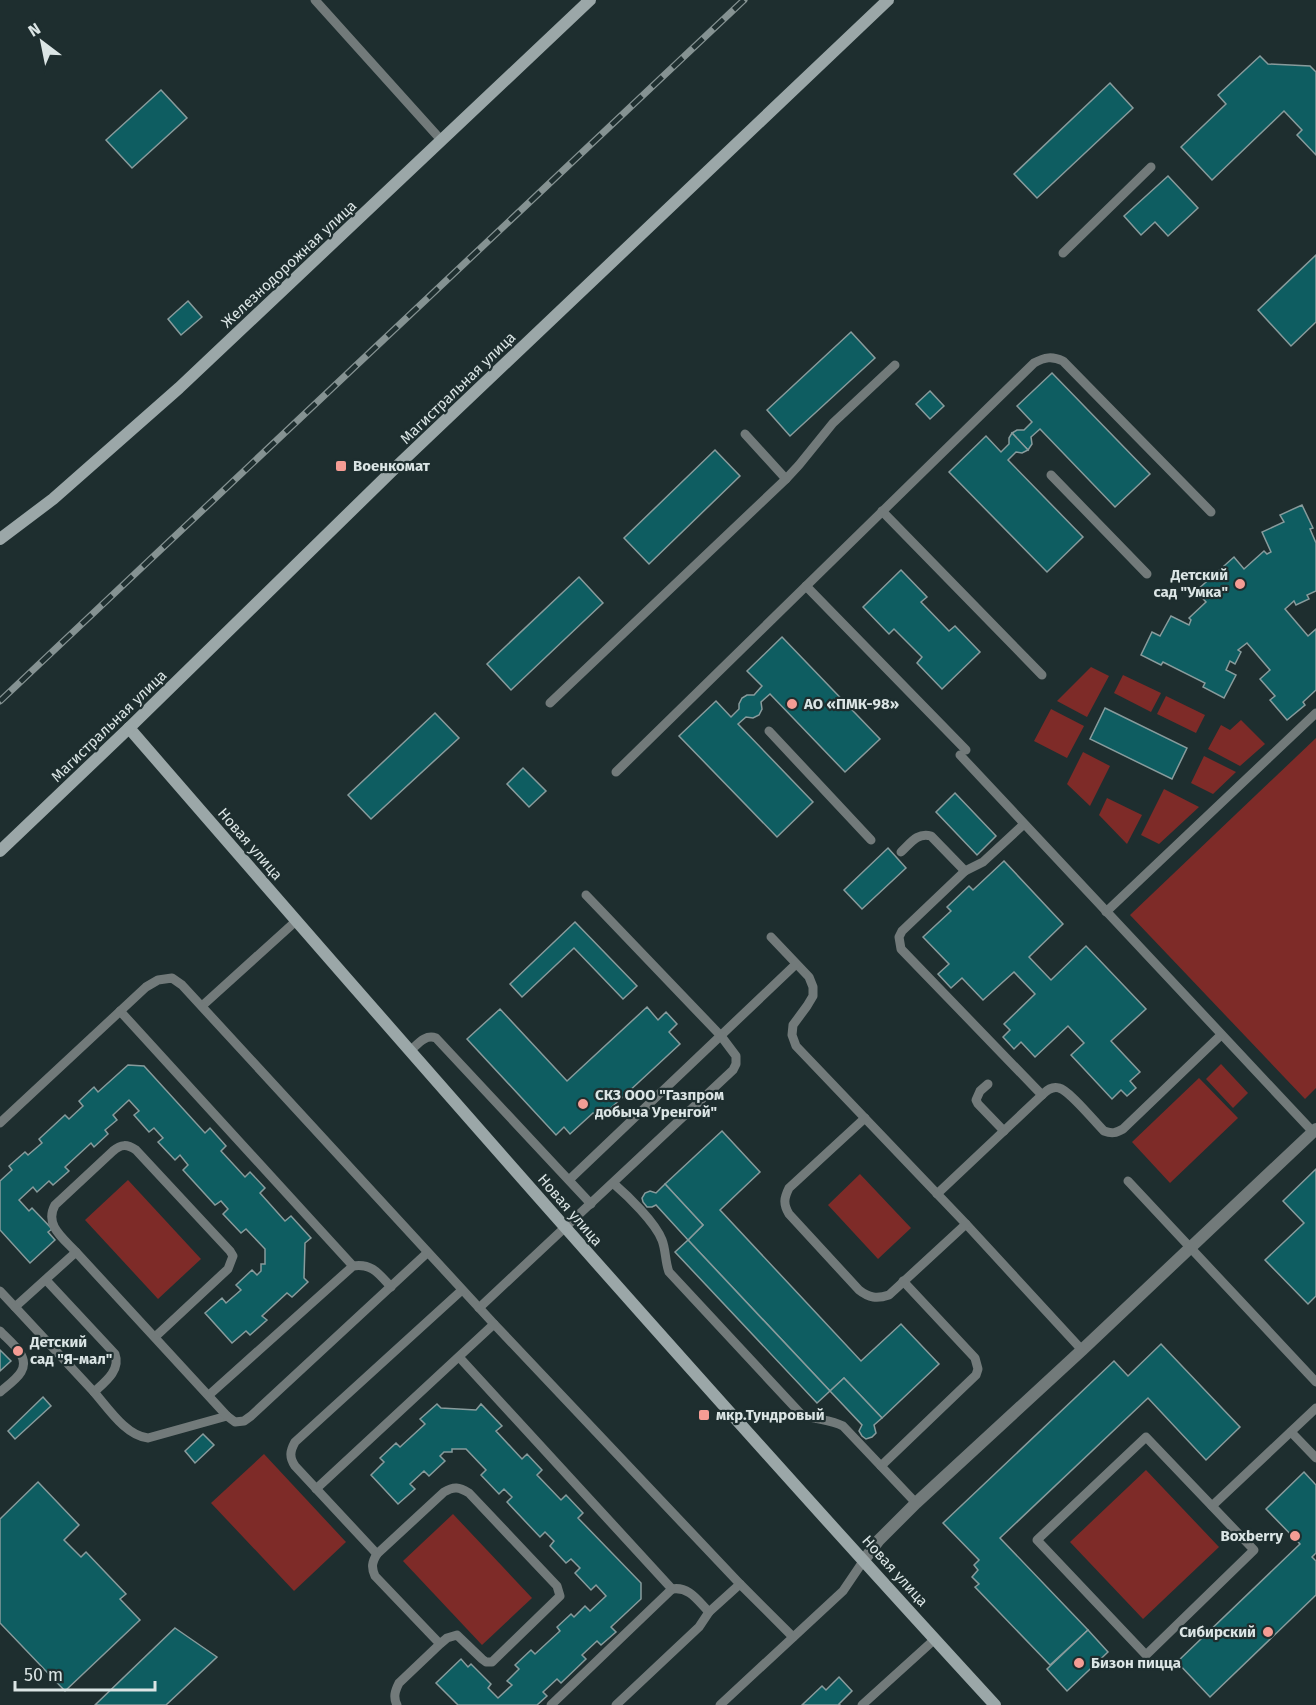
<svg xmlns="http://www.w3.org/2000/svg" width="1316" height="1705" font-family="'Fira Sans',sans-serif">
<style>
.green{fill:#7e2b28}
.building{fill:#0e5d61;stroke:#889b9c;stroke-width:1.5}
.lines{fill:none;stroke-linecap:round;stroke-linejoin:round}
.lane{stroke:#727a7a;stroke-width:9}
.street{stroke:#727a7a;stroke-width:12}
.secondary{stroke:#9ba7a8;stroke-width:12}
.rail-casing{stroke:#859292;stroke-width:7}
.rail{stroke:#1e2e2f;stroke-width:4.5;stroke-dasharray:14;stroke-linecap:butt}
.poi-dot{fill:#f59c94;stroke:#1e2e2f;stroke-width:2}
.labels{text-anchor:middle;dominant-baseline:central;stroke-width:4.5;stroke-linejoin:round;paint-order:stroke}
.street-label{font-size:15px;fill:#dbe5e5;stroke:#1e2e2f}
.poi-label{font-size:15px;font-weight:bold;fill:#dbe5e5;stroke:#1e2e2f;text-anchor:start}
</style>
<rect width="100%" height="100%" fill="#1e2e2f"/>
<g class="green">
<polygon points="1091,667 1109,676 1087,717 1057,701"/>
<polygon points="1123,675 1161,693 1151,712 1114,693"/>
<polygon points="1166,696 1205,715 1196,733 1157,714"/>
<polygon points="1051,709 1084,726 1067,758 1034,741"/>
<polygon points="1241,720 1265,744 1240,766 1208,749 1221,725 1230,730"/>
<polygon points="1316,738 1316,1088 1305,1099 1130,915"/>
<polygon points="1083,752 1110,766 1090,806 1067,784"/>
<polygon points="1204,756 1236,772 1213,794 1191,783"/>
<polygon points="1164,789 1199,807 1159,844 1141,835"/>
<polygon points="1107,798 1142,815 1127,844 1099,815"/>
<polygon points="1221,1064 1248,1093 1233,1108 1206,1079"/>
<polygon points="1199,1078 1238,1118 1170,1183 1132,1142"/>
<polygon points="860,1174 911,1228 878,1259 828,1205"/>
<polygon points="128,1180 201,1259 158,1299 85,1220"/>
<polygon points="264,1454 346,1542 294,1591 211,1503"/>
<polygon points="1146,1470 1219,1547 1143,1619 1070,1542"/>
<polygon points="453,1514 532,1598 482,1645 403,1561"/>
</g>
<g class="building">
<polygon points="1260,56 1268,64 1310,66 1316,72 1316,155 1297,135 1302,130 1284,111 1212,180 1181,147 1226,104 1218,95"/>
<polygon points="1110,83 1133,108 1037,198 1014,174"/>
<polygon points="161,90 187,118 132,168 106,140"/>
<polygon points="1168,176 1198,208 1168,236 1155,222 1141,235 1124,216"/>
<polygon points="1316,255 1316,322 1291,346 1258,310"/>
<polygon points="188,301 202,317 181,335 168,319"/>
<polygon points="851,332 875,358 790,436 767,410"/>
<polygon points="1052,373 1150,474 1115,507 1040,429 1031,437 1032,444 1028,450 1012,433 1017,430 1024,430 1032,422 1017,406"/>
<polygon points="930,391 944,406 930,419 916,404"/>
<polygon points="1012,433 1028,450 1022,453 1016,452 1008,460 1083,537 1047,572 949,472 986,436 1001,452 1009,444 1009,438"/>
<polygon points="715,450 740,476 649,564 624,538"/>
<polygon points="1302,505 1313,528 1310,529 1316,543 1316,591 1307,595 1309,599 1296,605 1294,601 1285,609 1308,636 1316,629 1316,690 1303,702 1305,705 1287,720 1270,700 1275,696 1260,679 1270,670 1247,643 1238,650 1241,652 1235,664 1230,661 1226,670 1236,675 1224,698 1203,687 1205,683 1163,662 1161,665 1141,655 1152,632 1160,636 1171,616 1189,625 1191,620 1189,618 1206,602 1196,591 1234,557 1244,569 1264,551 1267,554 1271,552 1262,532 1284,522 1280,515"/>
<polygon points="901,570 927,597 921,602 949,631 955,626 980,652 942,689 917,663 922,657 894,629 889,634 863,607"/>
<polygon points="579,577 603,603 511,690 487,664"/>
<polygon points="782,637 880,739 845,772 770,694 761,702 762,709 759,715 753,718 746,717 738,724 813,802 777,837 679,736 716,701 731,717 739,709 739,704 742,698 747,695 754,695 762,686 747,671"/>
<polygon points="1105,708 1187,748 1172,779 1090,739"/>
<polygon points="435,713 459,738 371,819 348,795"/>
<polygon points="523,768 546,791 529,807 507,784"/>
<polygon points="955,793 996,836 977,855 936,812"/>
<polygon points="888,848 906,868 862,909 844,890"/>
<polygon points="1004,861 1063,924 1029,957 1051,980 1086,946 1146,1009 1111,1041 1140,1072 1130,1081 1136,1088 1127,1096 1121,1090 1112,1099 1071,1055 1084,1043 1068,1026 1035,1057 1021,1042 1014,1049 1003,1037 1010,1030 1004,1024 1035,994 1014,972 983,1000 962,978 951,988 938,974 949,964 923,937 951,911 947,907 969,886 973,890"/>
<polygon points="575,922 637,986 623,999 574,948 522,997 510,984"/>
<polygon points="647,1007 658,1020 666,1012 677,1024 669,1032 680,1044 599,1119 593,1113 570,1134 564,1127 556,1135 467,1039 500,1009 567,1081"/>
<polygon points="128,1065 144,1066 205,1133 210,1128 226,1146 221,1151 245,1177 250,1172 265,1188 260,1193 285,1221 291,1216 311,1238 305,1243 304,1278 308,1282 292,1297 287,1293 262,1316 267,1320 250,1335 246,1331 232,1343 205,1313 222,1298 226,1303 241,1290 236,1285 252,1270 257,1275 261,1271 261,1264 265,1264 265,1249 246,1229 241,1233 223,1214 228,1209 221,1201 215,1205 183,1170 188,1165 180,1155 175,1160 158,1142 163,1138 154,1128 149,1132 134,1115 139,1111 129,1100 113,1115 117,1120 105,1130 108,1134 94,1147 91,1143 65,1167 69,1171 53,1185 49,1181 37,1192 33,1187 19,1200 29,1211 32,1208 52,1229 48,1232 55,1240 30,1263 0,1230 0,1181 12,1170 9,1166 25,1152 28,1155 42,1143 39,1139 65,1115 69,1119 83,1106 79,1101 94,1087 98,1092"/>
<polygon points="722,1131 760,1172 720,1210 861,1361 901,1324 939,1364 882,1418 844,1378 830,1391 688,1240 703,1225 665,1184"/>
<polygon points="1316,1169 1316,1296 1308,1304 1265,1260 1304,1223 1283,1201"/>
<polygon points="665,1184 703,1225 688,1240 656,1205 652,1207 647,1207 643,1202 642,1198 645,1193 650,1191 656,1193"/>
<polygon points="688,1240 830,1391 817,1403 675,1252"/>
<polygon points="1161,1344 1240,1427 1206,1460 1148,1398 1000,1538 1088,1630 1050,1665 975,1587 979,1584 972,1577 978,1570 974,1565 979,1560 943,1523 1114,1361 1128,1376"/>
<polygon points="0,1350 11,1361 0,1371"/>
<polygon points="844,1378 882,1418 874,1425 876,1433 872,1437 866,1439 862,1436 859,1431 862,1425 830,1391"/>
<polygon points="43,1397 51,1406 15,1439 8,1431"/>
<polygon points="437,1404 441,1408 476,1410 481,1404 502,1426 496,1431 522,1459 527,1454 542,1470 537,1475 561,1500 566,1495 583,1513 578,1518 641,1583 641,1599 611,1627 616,1632 601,1645 597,1641 582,1655 586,1659 561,1683 557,1679 543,1692 547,1696 537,1705 458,1705 436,1683 461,1659 468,1667 471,1664 491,1684 488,1688 498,1698 512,1685 507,1681 519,1669 515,1665 531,1650 535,1654 560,1631 557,1627 571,1614 574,1617 585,1606 590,1611 606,1596 596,1585 591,1590 575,1573 580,1568 571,1559 566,1563 550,1546 554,1541 545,1532 540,1537 507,1502 512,1497 504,1489 499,1494 481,1475 486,1470 466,1449 452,1449 452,1452 444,1452 440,1456 445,1461 429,1476 424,1471 410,1484 415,1489 398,1504 371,1475 384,1462 380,1458 396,1443 400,1447 425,1424 420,1419"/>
<polygon points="203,1434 214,1445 195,1463 185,1451"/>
<polygon points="1304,1472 1316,1485 1316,1553 1312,1557 1316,1561 1316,1595 1210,1697 1177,1662 1300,1544 1266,1509"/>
<polygon points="38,1482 79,1525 64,1540 81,1557 86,1552 126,1594 120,1599 140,1620 65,1691 0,1623 0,1519"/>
<polygon points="175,1628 217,1657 166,1705 95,1705"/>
<polygon points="1088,1630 1108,1652 1067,1691 1047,1669"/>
<polygon points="839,1677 852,1691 839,1704 840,1705 802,1705 822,1686 826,1690"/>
</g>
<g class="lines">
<g class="lane">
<polyline points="315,0 442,141"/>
<polyline points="1063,253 1151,167"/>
<polyline points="745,434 786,479"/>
<polyline points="1051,475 1147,574"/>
<polyline points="882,511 1042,675"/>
<polyline points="806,586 966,750"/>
<polyline points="550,703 786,479 799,465 833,423 895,365"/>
<polyline points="769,731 871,840"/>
<polyline points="960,755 1313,1132"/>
<path d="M616,772L1034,363C1045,357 1052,356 1063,361L1211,512"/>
<path d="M901,852C910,844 917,832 931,836L965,871"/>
<polyline points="1106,912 1316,713"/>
<polyline points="771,937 809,977 813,987 813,996 807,1006 793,1025 792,1035 796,1046 966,1224 1082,1350"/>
<polyline points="202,1006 296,921"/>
<polyline points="120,1011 353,1266"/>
<path d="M410,1051C418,1044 425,1034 436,1038L591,1204"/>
<polyline points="988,1084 980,1091 976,1100 978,1104 1004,1131"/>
<path d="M1042,1095C1047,1090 1052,1086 1059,1088C1069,1090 1095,1122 1104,1131C1112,1134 1116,1133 1123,1129L1221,1035"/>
<path d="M865,1118L789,1188C784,1198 783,1204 789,1214L859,1290C869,1298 877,1299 889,1295L966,1224"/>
<polyline points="0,1123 146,987 158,980 172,978 182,985 494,1324 740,1584 793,1637"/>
<polyline points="569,1180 796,964"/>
<polyline points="1128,1181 1316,1382"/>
<path d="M613,1183C628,1196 655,1222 662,1240C666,1250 665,1262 669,1272L801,1414C815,1420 830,1419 843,1426L916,1503"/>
<polyline points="937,1194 1042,1095 901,949 899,937 902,931 965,871 983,862 1024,824"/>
<path d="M76,1252C63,1238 44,1225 55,1205L113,1151C121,1144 127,1144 136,1150L230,1251L233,1256L228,1269L155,1337"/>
<path d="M46,1280L115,1354C121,1370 105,1382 94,1392C108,1408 126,1436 148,1438L227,1416"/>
<polyline points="0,1291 15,1307 76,1252 227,1416 235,1422 244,1421 251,1416 427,1253"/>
<polyline points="15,1307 94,1392"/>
<polyline points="479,1308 733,1070 736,1064 736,1056 721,1036 586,895"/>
<path d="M0,1331C9,1341 31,1356 21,1372C17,1379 7,1386 0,1392"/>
<polyline points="459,1357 672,1589 551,1705"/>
<path d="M209,1395L353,1266C372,1263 379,1274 391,1287"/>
<polyline points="1291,1432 1316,1458"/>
<polygon points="1146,1437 1254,1550 1146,1655 1037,1540"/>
<polyline points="881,1466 976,1375 978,1369 975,1358 903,1281"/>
<polyline points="316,1489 494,1324"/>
<polyline points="1212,1506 1316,1408"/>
<path d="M377,1554L295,1466C289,1457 290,1451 295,1442L462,1290"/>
<path d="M672,1589C689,1586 698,1601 709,1612"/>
<path d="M397,1705C393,1697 395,1691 399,1683L440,1644L447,1638L457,1635L482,1659L486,1662H492L560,1596L557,1586L469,1493C459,1487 454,1486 444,1492L377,1554C372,1562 371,1567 375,1576L440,1644"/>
<polyline points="616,1705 699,1627 709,1612 740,1584"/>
<polyline points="720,1705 843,1591 864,1560"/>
<polyline points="862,1705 935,1639"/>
</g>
<polyline class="street" points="864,1560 879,1540 916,1503 1082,1350 1316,1129"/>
<g class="secondary">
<polyline points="0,539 53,499 179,388 590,0"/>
<path d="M129,728C414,1057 701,1385 995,1705"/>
<polyline points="0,851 129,728 395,468 888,0"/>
</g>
<g class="rail-casing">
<polyline id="rail" points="0,701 744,0"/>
</g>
<use href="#rail" class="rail"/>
</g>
<g class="poi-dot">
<rect x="335" y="460" width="12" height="12" rx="3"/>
<circle cx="1240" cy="584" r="6"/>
<circle cx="792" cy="704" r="6"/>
<circle cx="583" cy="1104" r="6"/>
<circle cx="18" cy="1351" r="6"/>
<rect x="698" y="1409" width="12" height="12" rx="3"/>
<circle cx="1295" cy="1536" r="6"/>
<circle cx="1268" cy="1632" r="6"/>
<circle cx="1079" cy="1663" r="6"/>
</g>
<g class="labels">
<g class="street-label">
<text transform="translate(289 264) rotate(-43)">Железнодорожная улица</text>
<text transform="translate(458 388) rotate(-44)">Магистральная улица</text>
<text transform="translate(109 726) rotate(-44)">Магистральная улица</text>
<text transform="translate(250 844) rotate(49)">Новая улица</text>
<text transform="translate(570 1210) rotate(49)">Новая улица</text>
<text transform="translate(895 1571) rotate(48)">Новая улица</text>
</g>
<g class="poi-label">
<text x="353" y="466">Военкомат</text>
<text x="1228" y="575" text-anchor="end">Детский<tspan x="1228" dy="17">сад "Умка"</tspan></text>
<text x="804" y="704">АО «ПМК-98»</text>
<text x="595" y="1095">СКЗ ООО "Газпром<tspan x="595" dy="17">добыча Уренгой"</tspan></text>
<text x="30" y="1342">Детский<tspan x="30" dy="17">сад "Я-мал"</tspan></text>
<text x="716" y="1415">мкр.Тундровый</text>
<text x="1283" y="1536" text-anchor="end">Boxberry</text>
<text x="1256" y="1632" text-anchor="end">Сибирский</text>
<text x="1091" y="1663">Бизон пицца</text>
</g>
</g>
<g transform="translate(42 42) rotate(328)" stroke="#1e2e2f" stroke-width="4.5" paint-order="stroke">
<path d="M0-4.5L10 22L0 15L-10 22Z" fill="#dbe5e5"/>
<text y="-9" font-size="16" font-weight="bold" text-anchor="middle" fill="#dbe5e5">N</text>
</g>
<path d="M15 1681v9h140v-9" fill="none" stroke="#dbe5e5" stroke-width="3"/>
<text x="24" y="1681" font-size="18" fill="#dbe5e5" stroke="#1e2e2f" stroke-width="4.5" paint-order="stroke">50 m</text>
</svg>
